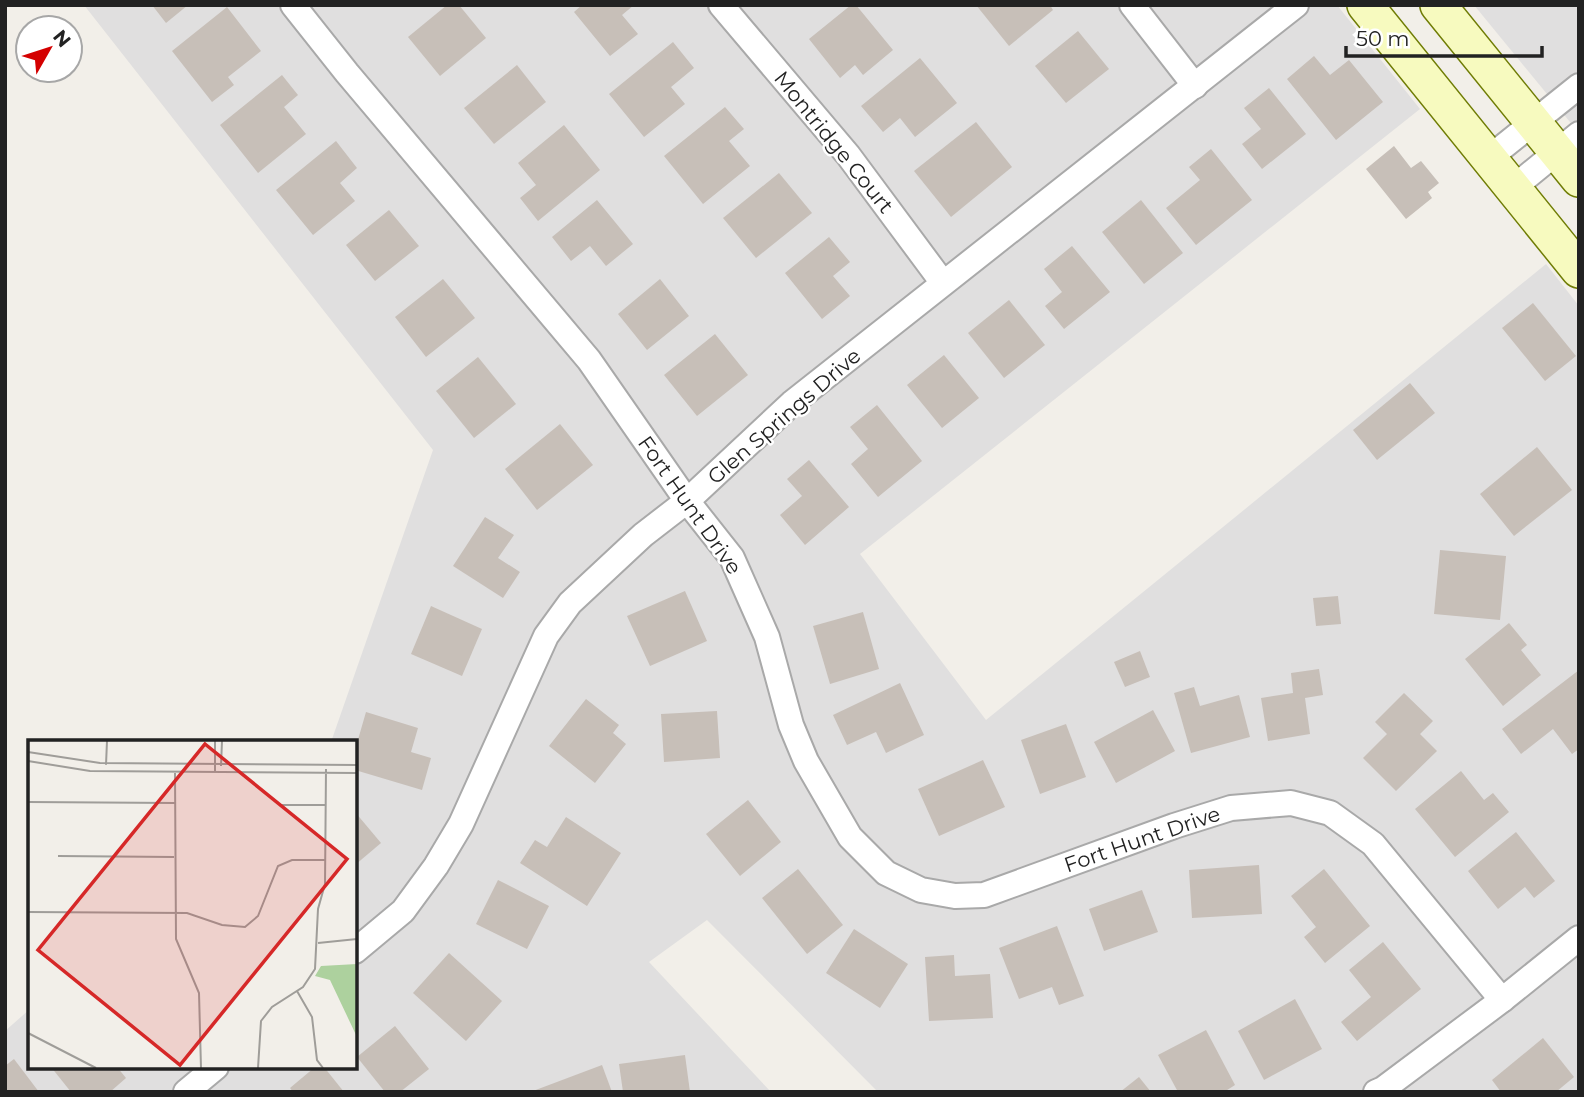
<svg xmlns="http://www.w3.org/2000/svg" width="1584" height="1097" font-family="Montserrat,sans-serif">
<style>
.residential{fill:#e0dfdf}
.building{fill:#c7bfb8}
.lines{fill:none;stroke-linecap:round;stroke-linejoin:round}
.street-casing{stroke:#a9a9a9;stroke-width:28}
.secondary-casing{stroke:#707d05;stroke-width:38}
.street{stroke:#fff;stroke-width:24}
.secondary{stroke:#f7fabf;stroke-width:35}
.labels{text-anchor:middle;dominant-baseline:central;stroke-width:5;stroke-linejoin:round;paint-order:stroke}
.street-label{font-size:21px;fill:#222;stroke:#fff}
.inset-road{fill:none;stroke:#9f9d99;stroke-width:2}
.view{fill:#d62828;fill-opacity:0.15;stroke:#d62828;stroke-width:3.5}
.inset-edge{fill:none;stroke:#222;stroke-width:3.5}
</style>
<rect width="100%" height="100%" fill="#f2efe9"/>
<g class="residential">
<polygon points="84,5 1337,5 1420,109 860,554 986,720 1546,264 1579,306 1579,1092 878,1092 707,920 649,962 771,1092 5,1092 5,1031 30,1009 30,1067 355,1067 355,742 331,742 433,450"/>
<polygon points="1474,5 1579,5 1579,133"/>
</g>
<g class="building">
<polygon points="152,5 188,5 166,23"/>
<polygon points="447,5 459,5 486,38 440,76 408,37"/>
<polygon points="582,5 634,5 622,15 638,34 610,56 574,12"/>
<polygon points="851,5 856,5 893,50 863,75 855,65 840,78 809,39"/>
<polygon points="976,5 1050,5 1053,10 1009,46"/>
<polygon points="227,7 261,51 228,77 234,85 212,102 172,51"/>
<polygon points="1078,31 1109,69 1066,103 1035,66"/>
<polygon points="673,42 694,68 671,87 685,104 644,137 609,94"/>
<polygon points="1314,56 1330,75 1349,60 1383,102 1336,140 1287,79"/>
<polygon points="920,58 957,103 915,137 900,118 883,132 861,106"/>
<polygon points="517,65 546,102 494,144 464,108"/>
<polygon points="282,75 298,95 284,107 306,134 258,173 220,125"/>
<polygon points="1269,88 1306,134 1262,169 1242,144 1261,129 1244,108"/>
<polygon points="725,107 744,129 729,141 750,166 703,204 664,156"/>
<polygon points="976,122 1012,167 951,217 914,171"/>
<polygon points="564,125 600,170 538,221 520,198 536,185 518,163"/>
<polygon points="336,141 357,168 340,183 355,201 313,235 276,190"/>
<polygon points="1394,146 1411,168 1421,161 1439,183 1428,192 1432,198 1406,219 1366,169"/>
<polygon points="1211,149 1252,200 1196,245 1166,208 1200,180 1189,167"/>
<polygon points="779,173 812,213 756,258 723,218"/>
<polygon points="597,200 633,244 606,266 590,246 571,261 552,237"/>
<polygon points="1141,200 1183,253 1144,284 1102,232"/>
<polygon points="389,210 419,246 375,281 346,245"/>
<polygon points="829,237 850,262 833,276 850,296 822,319 785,273"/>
<polygon points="1072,246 1110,292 1064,329 1045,306 1062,292 1044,269"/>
<polygon points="443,279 475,318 426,357 395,317"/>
<polygon points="660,279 689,316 647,350 618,314"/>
<polygon points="1009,300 1045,345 1004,378 968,333"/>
<polygon points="1533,303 1576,356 1545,381 1502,328"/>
<polygon points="715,334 748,375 697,416 664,375"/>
<polygon points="944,355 979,398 942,428 907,385"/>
<polygon points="478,357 516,404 474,438 436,391"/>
<polygon points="1410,383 1435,413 1377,460 1353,430"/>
<polygon points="877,405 922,461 878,497 851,464 868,449 850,427"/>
<polygon points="560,424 593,465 537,510 505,469"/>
<polygon points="1537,447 1572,490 1514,536 1480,494"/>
<polygon points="809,460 849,507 805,545 780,515 802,496 787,479"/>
<polygon points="485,517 514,535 498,558 520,572 503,598 453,566"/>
<polygon points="1440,550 1506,556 1500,620 1434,614"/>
<polygon points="685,591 707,641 650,666 627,616"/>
<polygon points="1338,596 1341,624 1316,626 1313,598"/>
<polygon points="431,606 482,629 462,676 411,654"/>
<polygon points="863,612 879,669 830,684 813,626"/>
<polygon points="1509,623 1527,645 1521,650 1541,675 1503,706 1465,659"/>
<polygon points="1140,651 1150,677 1125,687 1114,662"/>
<polygon points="1319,669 1323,695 1305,698 1310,734 1268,741 1261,698 1293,693 1291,673"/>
<polygon points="1579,670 1579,749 1572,754 1553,729 1521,754 1502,729"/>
<polygon points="900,683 924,735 886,753 876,732 847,745 833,715"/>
<polygon points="1194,687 1200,706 1239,695 1250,737 1191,753 1174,693"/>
<polygon points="1404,693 1433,721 1420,734 1437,751 1396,791 1363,758 1387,734 1375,722"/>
<polygon points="586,699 619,725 613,733 626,744 595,783 549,746"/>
<polygon points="1153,710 1175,751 1116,783 1094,742"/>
<polygon points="717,711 720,758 664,762 661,714"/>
<polygon points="366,712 418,728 411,752 431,758 422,790 355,770 355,750"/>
<polygon points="1066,724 1086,777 1040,794 1021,740"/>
<polygon points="983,760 1005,807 939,836 918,789"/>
<polygon points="1461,771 1484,800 1493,793 1509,812 1455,857 1415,809"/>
<polygon points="748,800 781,842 740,876 706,834"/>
<polygon points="355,812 381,843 355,865"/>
<polygon points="566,817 621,853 587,906 520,863 535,840 547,847"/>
<polygon points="1516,832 1555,881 1534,898 1525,887 1498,909 1468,871"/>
<polygon points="1259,865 1262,914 1192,918 1189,870"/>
<polygon points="798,869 843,925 807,954 762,898"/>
<polygon points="1324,869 1370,926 1325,963 1304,937 1316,927 1291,896"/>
<polygon points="498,880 549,906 527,949 476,924"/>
<polygon points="1142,890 1158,932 1104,951 1089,909"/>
<polygon points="1057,926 1084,996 1059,1005 1052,987 1019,999 999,948"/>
<polygon points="854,929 908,964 880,1008 826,973"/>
<polygon points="1383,942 1421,989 1357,1041 1341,1022 1371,997 1349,970"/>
<polygon points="449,953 502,1001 466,1041 413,993"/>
<polygon points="954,955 955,976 990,974 993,1018 929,1021 925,957"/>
<polygon points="1295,999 1322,1049 1264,1080 1238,1031"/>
<polygon points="395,1026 429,1069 400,1092 385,1092 357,1057"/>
<polygon points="1206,1030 1235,1085 1224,1092 1178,1092 1158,1055"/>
<polygon points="1543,1038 1574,1077 1556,1092 1501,1092 1492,1080"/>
<polygon points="685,1055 690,1092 623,1092 619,1064"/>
<polygon points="14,1059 39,1092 5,1092 5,1066"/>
<polygon points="602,1065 612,1092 533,1092 533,1091"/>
<polygon points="51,1067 117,1067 126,1078 110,1092 71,1092"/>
<polygon points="315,1067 324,1067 344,1092 293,1092 290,1088"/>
<polygon points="1139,1077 1151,1092 1120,1092"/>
</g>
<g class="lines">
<g class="street-casing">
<g id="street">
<polyline points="293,5 347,73 589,360 687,501 732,558 767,637 791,725 806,761 850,837 886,873 921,890 955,896 984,895 1174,826 1231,808 1291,803 1330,813 1373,844 1502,1000"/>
<polyline points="721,5 848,155 943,283"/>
<polyline points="1132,5 1195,86"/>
<polyline points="1489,158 1579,86"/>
<polyline points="1513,188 1579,134"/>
<polyline points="355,951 403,911 436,866 461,824 546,636 570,603 643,535 687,501 792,403 1296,5"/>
<polyline points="186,1092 216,1067"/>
<polyline points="1376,1092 1383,1089 1502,1000 1579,938"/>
</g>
</g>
<g class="secondary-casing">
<g id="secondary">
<polyline points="1365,5 1579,270"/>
<polyline points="1438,5 1579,179"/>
</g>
</g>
<use href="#street" class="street"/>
<use href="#secondary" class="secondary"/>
</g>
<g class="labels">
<g class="street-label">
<text transform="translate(834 142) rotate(51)">Montridge Court</text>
<text transform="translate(784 416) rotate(-41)">Glen Springs Drive</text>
<text transform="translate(690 505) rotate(55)">Fort Hunt Drive</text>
<text transform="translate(1142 839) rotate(-19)">Fort Hunt Drive</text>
</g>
</g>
<g transform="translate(28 740)">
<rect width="329" height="329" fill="#f2efe9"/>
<path d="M329,224V297L302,240L287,236L293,226Z" fill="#add19e"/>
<path class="inset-road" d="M0,12L72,23L329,25M0,21L62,31L329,33M78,25L79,1M193,26L194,1M147,33L148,199L171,253L173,328M187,33V1M0,62L147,63M253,65H298M30,116L146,117M0,172L159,173L194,185L217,187L230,176L250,126L264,120H298M290,203L329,199M269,251L284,277L289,320L295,328M0,293L68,328M230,328L233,281L244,267L275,247L287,229L290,169L297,144L298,29"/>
<path class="view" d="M177,4L319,119L152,325L10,210Z"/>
<rect width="329" height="329" class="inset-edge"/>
</g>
<rect width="1584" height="1097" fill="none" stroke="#222222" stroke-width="14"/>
<g transform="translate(49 49) rotate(51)"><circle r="33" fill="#ffffff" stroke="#a7a7a7" stroke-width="2"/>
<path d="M0-5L12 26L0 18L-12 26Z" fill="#d40000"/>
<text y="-10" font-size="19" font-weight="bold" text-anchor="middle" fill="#222222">N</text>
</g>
<path d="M1346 46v10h196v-10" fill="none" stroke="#222222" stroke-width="3.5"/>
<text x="1356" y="46" font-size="21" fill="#222222" stroke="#ffffff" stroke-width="5" paint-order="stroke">50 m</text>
</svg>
